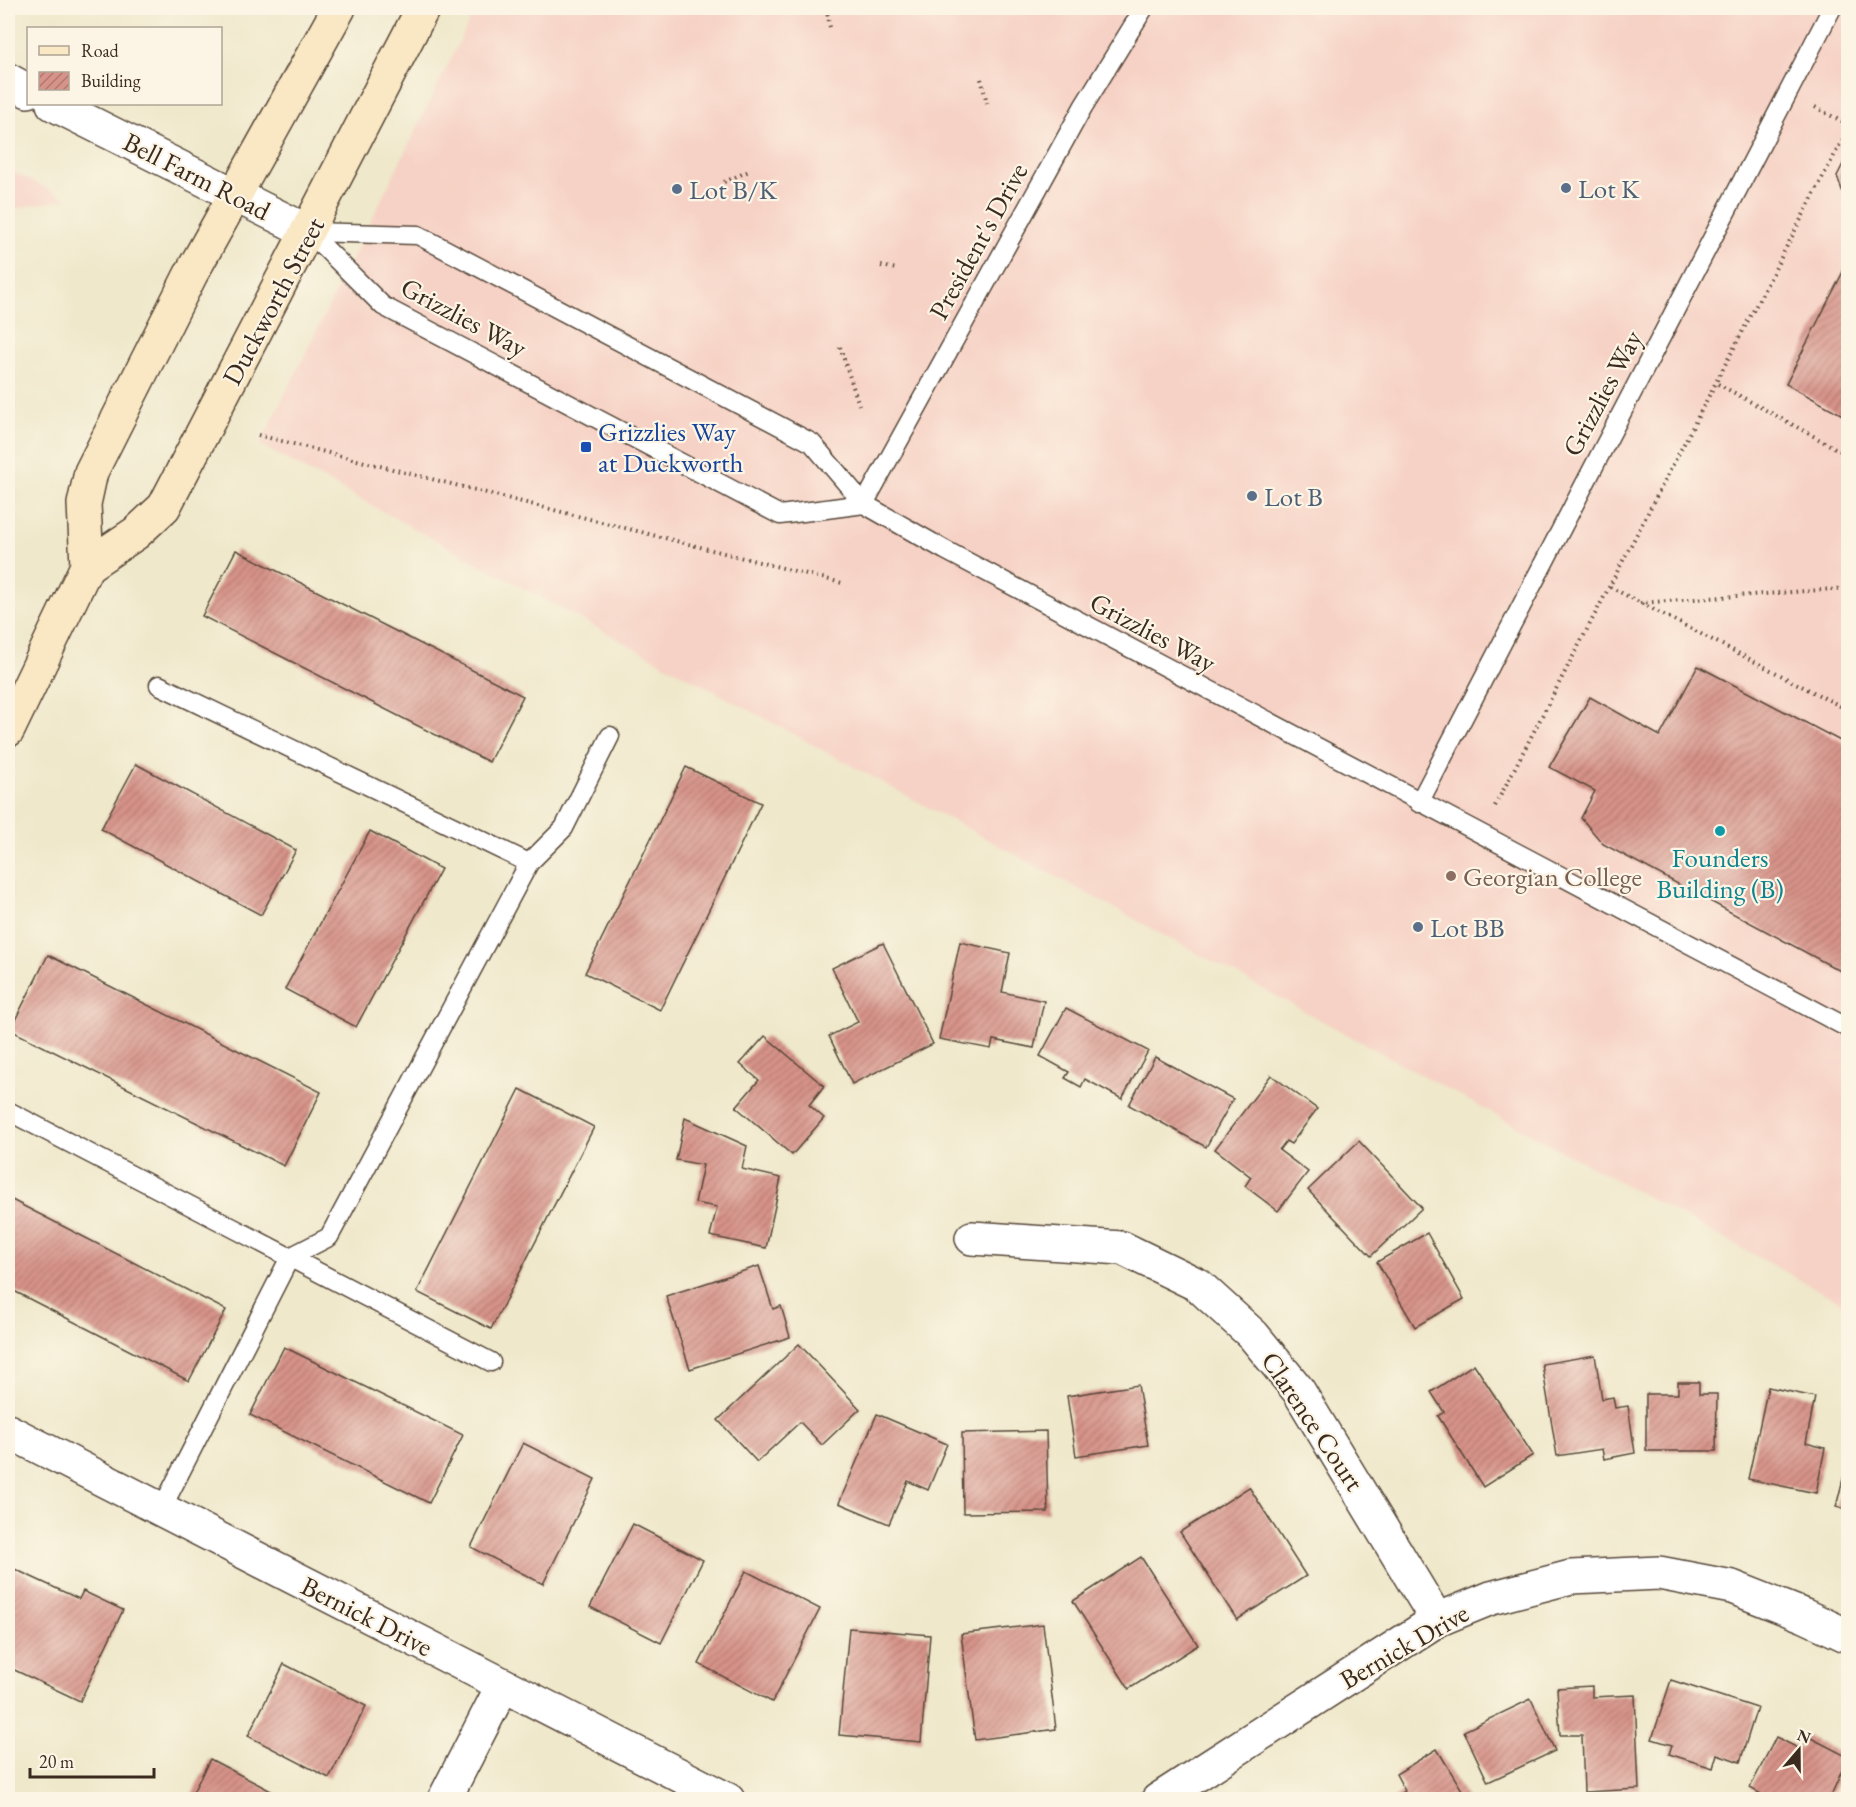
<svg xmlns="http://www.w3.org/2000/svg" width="1856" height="1807" font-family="'EB Garamond',serif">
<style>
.built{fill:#f6d1c5}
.building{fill:url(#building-hatch)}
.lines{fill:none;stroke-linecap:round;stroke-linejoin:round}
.service-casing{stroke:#564638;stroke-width:21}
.minor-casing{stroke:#564638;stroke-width:36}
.tertiary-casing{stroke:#564638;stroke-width:36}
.secondary-casing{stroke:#564638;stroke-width:36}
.path{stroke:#564638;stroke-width:4;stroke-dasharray:1.5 4.5;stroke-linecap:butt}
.service{stroke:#fff;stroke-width:18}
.minor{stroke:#fff;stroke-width:33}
.tertiary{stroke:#fff;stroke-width:33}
.secondary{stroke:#fae7c3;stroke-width:33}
.service-dot{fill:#5c6f8a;stroke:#fcf5e5;stroke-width:2}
.transit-dot{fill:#1a4fb4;stroke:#fcf5e5;stroke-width:2}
.culture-dot{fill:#0f9aa8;stroke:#fcf5e5;stroke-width:2}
.education-dot{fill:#8d6e63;stroke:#fcf5e5;stroke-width:2}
.labels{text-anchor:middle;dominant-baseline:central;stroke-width:4.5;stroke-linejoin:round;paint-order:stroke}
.street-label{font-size:27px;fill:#3b2a1e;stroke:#fcf5e5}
.service-label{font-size:27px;fill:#4e5e75;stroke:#fcf5e5;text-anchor:start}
.transit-label{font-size:27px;fill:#164399;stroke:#fcf5e5;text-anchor:start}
.culture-label{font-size:27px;fill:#0d838f;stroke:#fcf5e5}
.education-label{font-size:27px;fill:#785e54;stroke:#fcf5e5;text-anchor:start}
</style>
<defs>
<pattern id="building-hatch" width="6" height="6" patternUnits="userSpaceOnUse" patternTransform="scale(1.5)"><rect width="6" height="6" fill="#d79389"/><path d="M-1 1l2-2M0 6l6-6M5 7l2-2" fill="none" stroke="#b0786f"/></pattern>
</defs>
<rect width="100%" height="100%" fill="#fcf5e5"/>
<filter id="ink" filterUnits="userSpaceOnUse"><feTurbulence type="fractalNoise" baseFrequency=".0167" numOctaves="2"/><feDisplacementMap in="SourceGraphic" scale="12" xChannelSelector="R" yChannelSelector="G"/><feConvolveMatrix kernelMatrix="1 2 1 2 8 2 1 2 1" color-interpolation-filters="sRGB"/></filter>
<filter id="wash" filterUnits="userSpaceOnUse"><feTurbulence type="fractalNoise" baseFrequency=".008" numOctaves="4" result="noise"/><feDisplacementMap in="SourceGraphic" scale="24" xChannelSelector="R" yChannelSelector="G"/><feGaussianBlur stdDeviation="1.35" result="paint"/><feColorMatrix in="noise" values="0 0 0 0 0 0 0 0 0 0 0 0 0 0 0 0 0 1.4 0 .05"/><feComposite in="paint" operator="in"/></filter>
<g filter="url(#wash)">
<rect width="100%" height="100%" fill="#efe8cb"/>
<g class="built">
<polygon points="476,8 1848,8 1848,1306 260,445"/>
<polygon points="8,169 67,199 8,210"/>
</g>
<g id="blocks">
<g class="building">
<polygon points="1845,160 1848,162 1848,207 1837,176"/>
<polygon points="1848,262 1848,418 1786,384"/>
<polygon points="236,550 523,696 489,762 202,616"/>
<polygon points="1698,666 1848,745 1848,975 1603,844 1581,818 1595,791 1549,767 1590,697 1660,736"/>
<polygon points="136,764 296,850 261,915 101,829"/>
<polygon points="686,767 761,803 660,1010 585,973"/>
<polygon points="370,831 441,869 356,1027 285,989"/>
<polygon points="960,942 1010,953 1002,992 1044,1001 1034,1048 993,1040 991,1049 939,1039"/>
<polygon points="883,943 933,1044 852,1084 829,1036 858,1022 832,968"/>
<polygon points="48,955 321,1092 284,1166 10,1030"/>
<polygon points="1066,1008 1148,1051 1122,1099 1085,1079 1081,1087 1065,1078 1069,1072 1040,1056"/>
<polygon points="765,1036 824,1086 809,1105 824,1118 792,1155 736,1107 759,1080 740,1064"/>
<polygon points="1155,1057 1233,1099 1206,1147 1129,1105"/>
<polygon points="1271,1075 1317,1109 1291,1144 1286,1141 1279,1150 1308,1172 1278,1211 1245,1186 1251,1177 1215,1149"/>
<polygon points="520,1089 594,1127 491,1329 417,1292"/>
<polygon points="685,1118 747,1146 742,1169 781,1178 766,1248 710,1236 717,1207 695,1203 703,1165 676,1160"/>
<polygon points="1359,1141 1422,1208 1371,1256 1308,1190"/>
<polygon points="8,1198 226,1310 189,1381 8,1288"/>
<polygon points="1427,1233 1464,1299 1415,1327 1377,1262"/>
<polygon points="759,1266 773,1309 781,1306 790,1337 690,1369 666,1296"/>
<polygon points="799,1344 860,1409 822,1445 800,1422 757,1462 718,1420"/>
<polygon points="284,1347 463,1435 429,1503 250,1415"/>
<polygon points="1595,1355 1602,1399 1613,1397 1615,1408 1628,1406 1635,1453 1604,1459 1602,1449 1557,1456 1542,1364"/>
<polygon points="1474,1364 1533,1455 1483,1487 1438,1416 1444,1412 1431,1392"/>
<polygon points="1678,1382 1699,1382 1699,1394 1717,1394 1716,1451 1646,1451 1646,1394 1678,1394"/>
<polygon points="1138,1385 1148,1445 1076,1456 1067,1396"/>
<polygon points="1768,1387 1815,1397 1806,1443 1825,1448 1816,1493 1748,1479"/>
<polygon points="877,1414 947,1444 928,1490 908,1481 889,1524 839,1503"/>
<polygon points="1046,1431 1048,1512 963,1513 962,1433"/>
<polygon points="523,1443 595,1479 543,1584 471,1547"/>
<polygon points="1848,1459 1848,1510 1836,1507"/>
<polygon points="1249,1487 1306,1576 1237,1620 1180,1532"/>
<polygon points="633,1524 703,1560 661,1643 590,1607"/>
<polygon points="1141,1557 1198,1645 1129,1689 1073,1601"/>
<polygon points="8,1566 79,1599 83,1591 123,1610 80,1701 8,1667"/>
<polygon points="746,1571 820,1609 772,1702 699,1664"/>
<polygon points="1043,1624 1056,1729 975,1740 961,1634"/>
<polygon points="849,1628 930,1635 921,1742 839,1735"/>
<polygon points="284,1664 366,1706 329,1778 248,1736"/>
<polygon points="1671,1680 1757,1708 1740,1762 1717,1754 1713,1768 1669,1754 1672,1745 1652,1739"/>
<polygon points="1592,1686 1592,1697 1635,1695 1639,1789 1584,1792 1582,1735 1560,1735 1557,1688"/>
<polygon points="1531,1699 1555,1751 1488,1782 1464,1731"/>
<polygon points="1807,1736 1848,1757 1829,1800 1772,1800 1750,1788 1776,1737 1800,1749"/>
<polygon points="1437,1749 1468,1800 1391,1800 1405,1791 1396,1774"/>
<polygon points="210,1759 288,1800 189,1800"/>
</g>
</g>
</g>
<g filter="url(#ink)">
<use href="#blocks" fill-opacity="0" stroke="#564638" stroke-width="1.5"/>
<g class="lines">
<g class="service-casing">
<g id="service">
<polyline points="309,232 418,235 812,443 864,504 945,550 1848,1028"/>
<polyline points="309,232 383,306 780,515 864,504"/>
<polyline points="864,504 1083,107 1144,8"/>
<polyline points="159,685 529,863"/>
<polyline points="1419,803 1832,8"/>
<polyline points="8,1111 491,1362"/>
<polyline points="161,1510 290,1257 329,1237 529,863 564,828 610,736"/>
</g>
</g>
<g class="minor-casing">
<g id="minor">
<polyline points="972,1238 1122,1248 1198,1285 1253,1335 1298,1390 1437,1620"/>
<polyline points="8,1431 728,1800"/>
<polyline points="444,1800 503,1685"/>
<polyline points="1158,1800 1437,1620 1491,1598 1571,1577 1659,1573 1732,1587 1805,1616 1848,1636"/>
</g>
</g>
<g class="tertiary-casing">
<g id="tertiary">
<polyline points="8,80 28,91"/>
<polyline points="53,104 309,232"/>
</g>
</g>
<g class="secondary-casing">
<g id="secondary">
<polyline points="87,566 136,533 164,507 423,8"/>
<polyline points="8,730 87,566 84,504 91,472 191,274 339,8"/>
</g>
</g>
<g class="path">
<polyline points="826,8 830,27"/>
<polyline points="981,79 987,103"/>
<polyline points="1815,107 1848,125"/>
<polyline points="724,182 749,171"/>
<polyline points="881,266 897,269"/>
<polyline points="840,347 859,405"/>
<polyline points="1718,384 1848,455"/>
<polyline points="258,435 842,583"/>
<polyline points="1610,587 1848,710"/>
<polyline points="1640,603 1848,588"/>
<polyline points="1495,806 1848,129"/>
</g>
<use href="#service" class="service"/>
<use href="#minor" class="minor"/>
<use href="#tertiary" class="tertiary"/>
<use href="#secondary" class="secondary"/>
</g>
</g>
<g class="service-dot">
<circle cx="1566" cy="188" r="6"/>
<circle cx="677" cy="189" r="6"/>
<circle cx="1252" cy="496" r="6"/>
<circle cx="1418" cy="927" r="6"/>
</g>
<rect class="transit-dot" x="580" y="441" width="12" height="12" rx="3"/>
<circle class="culture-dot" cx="1720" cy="831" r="6"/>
<circle class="education-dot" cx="1451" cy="876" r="6"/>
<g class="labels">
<g class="street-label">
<text transform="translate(197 176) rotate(27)">Bell Farm Road</text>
<text transform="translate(978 241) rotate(-61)">President's Drive</text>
<text transform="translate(273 301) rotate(-62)">Duckworth Street</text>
<text transform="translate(464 317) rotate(28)">Grizzlies Way</text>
<text transform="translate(1602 393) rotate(-62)">Grizzlies Way</text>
<text transform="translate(1153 632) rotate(28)">Grizzlies Way</text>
<text transform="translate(1313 1421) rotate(56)">Clarence Court</text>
<text transform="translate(367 1616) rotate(27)">Bernick Drive</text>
<text transform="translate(1404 1646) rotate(-30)">Bernick Drive</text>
</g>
<g class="service-label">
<text x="1578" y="188">Lot K</text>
<text x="689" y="189">Lot B/K</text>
<text x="1264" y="496">Lot B</text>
<text x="1430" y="927">Lot BB</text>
</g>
<g class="transit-label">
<text x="598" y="431">Grizzlies Way<tspan x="598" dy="31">at Duckworth</tspan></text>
</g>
<g class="culture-label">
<text x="1720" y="857">Founders<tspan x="1720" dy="31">Building (B)</tspan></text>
</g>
<g class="education-label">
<text x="1463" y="876">Georgian College</text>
</g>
</g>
<rect width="1856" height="1807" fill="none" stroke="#fcf5e5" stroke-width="30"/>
<rect x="27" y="27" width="195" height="78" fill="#fcf5e5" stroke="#afa495" stroke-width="1.5"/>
<rect x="39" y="46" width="30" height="9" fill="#fae7c3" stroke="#afa495" stroke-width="1.5"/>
<text x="81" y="57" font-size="18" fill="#3b2a1e">Road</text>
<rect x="39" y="72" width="30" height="18" fill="url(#building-hatch)" stroke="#afa495" stroke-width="1.5"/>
<text x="81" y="87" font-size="18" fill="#3b2a1e">Building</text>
<g transform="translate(1799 1750) rotate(20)" stroke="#fcf5e5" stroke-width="4.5" paint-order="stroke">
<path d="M0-4.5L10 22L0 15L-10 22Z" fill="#3b2a1e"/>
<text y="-9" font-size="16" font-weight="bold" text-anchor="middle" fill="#3b2a1e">N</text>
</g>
<path d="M30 1768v9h124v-9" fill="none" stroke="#3b2a1e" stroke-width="3"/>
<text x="39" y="1768" font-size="18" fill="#3b2a1e" stroke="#fcf5e5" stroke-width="4.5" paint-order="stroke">20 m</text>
</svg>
